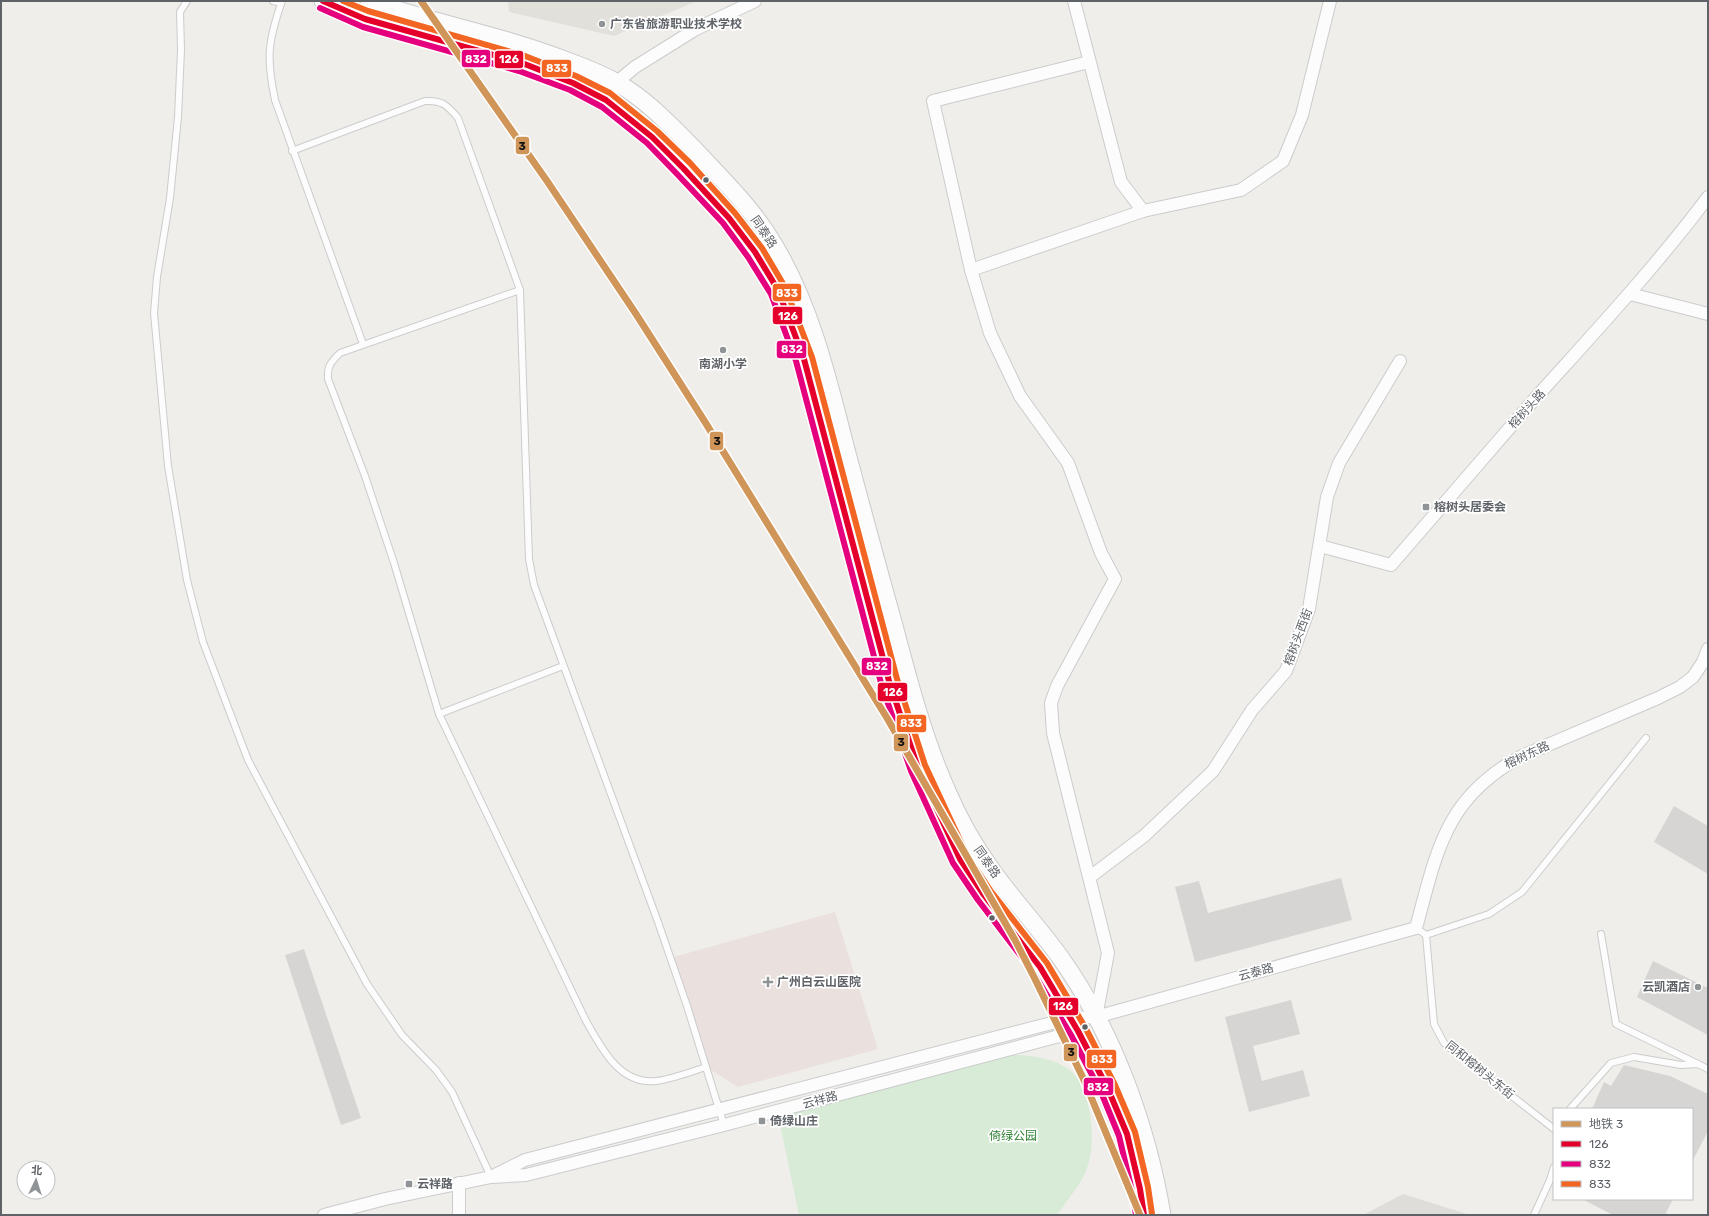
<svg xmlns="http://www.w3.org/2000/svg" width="1709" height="1216" font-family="Rubik,'Noto Sans SC',sans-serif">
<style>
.industrial{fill:#dfddda}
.education{fill:#e2e0da}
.medical{fill:#eae0de}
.green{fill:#d8ebd6}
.building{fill:#d6d5d3}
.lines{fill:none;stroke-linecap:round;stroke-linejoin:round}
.lane-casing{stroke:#cbcccc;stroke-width:8}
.street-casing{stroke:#cbcccc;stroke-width:14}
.secondary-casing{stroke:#cacacb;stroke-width:19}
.lane{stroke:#fdfcfc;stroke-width:6}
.street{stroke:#fdfcfc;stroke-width:12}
.secondary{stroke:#fdfcfc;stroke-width:17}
.bus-1-casing{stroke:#fff;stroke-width:9}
.bus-2-casing{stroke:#fff;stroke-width:9}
.bus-3-casing{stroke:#fff;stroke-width:9}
.bus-1{stroke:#e4002b;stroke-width:6}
.bus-2{stroke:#e5007d;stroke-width:6}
.bus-3{stroke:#f26522;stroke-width:6}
.metro-1-casing{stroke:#fff;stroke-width:10}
.metro-1{stroke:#d09558;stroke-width:7}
.poi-dot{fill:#919496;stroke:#fff;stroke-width:1.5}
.bus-dot{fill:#5f6368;stroke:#fff;stroke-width:1.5}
.labels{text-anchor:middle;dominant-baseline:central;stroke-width:3.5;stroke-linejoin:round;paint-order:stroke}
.poi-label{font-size:12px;font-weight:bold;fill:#5f6368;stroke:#fff;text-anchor:start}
.street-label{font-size:12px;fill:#5f6368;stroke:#fff}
.park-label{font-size:12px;fill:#348238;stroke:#fff}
.line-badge{stroke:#fff;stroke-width:1.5}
.badge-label{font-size:11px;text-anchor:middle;font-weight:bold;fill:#fff}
.pale-badge-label{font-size:11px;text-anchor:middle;font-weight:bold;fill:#111}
</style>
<rect width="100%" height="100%" fill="#efeeea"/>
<polygon class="industrial" points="1403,1194 1470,1215 1363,1215"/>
<polygon class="education" points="508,1 697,1 614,36 509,12"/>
<polygon class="medical" points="835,912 878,1049 738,1087 706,1067 670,958"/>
<path class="green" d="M1011,1055C1036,1055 1068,1060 1082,1084C1087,1093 1088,1104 1090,1114C1093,1133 1093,1153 1086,1171C1081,1184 1065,1203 1057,1215H799L778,1115Z"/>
<g class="building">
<polygon points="1674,806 1708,826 1708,874 1654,842"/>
<polygon points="1341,878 1352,920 1195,962 1175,887 1199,881 1208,913"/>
<polygon points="304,949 361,1118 341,1125 285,955"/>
<polygon points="1653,961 1708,988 1708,1035 1637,997"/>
<polygon points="1291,1000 1300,1034 1253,1046 1262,1081 1303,1070 1310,1096 1249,1112 1225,1017"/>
<polygon points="1624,1065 1670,1076 1708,1094 1708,1131 1692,1162 1692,1109 1592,1109 1604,1082 1611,1086"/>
<polygon points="1582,1199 1673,1199 1665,1215 1613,1215"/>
</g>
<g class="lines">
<g class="lane-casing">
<g id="lane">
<polyline points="187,1 180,12 181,50 178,117 170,198 157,277 154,313 168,466 187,580 203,642 248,760 367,984 402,1035 436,1070 452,1092 491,1177"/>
<polyline points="273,1 281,3"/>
<path d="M282,1C268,41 266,58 275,100L363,344"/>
<path d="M292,151L425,101C442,100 447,105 458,118L520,290L529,559L534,585L658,922L687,1006L724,1125"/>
<path d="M563,666L439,714L586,1021C601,1047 619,1085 656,1081C673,1079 690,1072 706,1067"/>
<path d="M439,714L394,563L365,476L328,379C327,366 331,362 340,353L520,290"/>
<polyline points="1416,928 1426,935 1434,1024 1444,1043 1554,1129"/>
<polyline points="1601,934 1616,1024 1698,1064"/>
<polyline points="1426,935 1489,914 1522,892 1646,738"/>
<polyline points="1570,1109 1611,1063 1634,1057 1681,1065 1698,1064 1708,1069"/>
<polyline points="1534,1215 1550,1180 1554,1167"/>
</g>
</g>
<g class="street-casing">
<g id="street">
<polyline points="1074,1 1121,182 1143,211 1241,190 1283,161 1302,115 1330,1"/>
<polyline points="1089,62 933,101 971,270 990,333 1020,396 1068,463 1101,553 1115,579 1057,686 1051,703 1053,733 1108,953 1096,1017"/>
<polyline points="606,100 617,82 635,67 696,29 755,1"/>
<polyline points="971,270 1143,211"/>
<polyline points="1630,294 1708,314"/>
<path d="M1320,546L1391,565C1438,511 1485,456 1532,402C1592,335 1654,269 1708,197"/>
<polyline points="1090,877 1144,836 1213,771 1252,710 1286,671 1309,609 1327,497 1339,463 1400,361"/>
<path d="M491,1177L525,1160L1071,1018L1096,1017L1416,928C1437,851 1445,797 1522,756L1658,698L1680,687L1693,677L1703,662L1708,649"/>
<polyline points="459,1183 459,1215"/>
<polyline points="324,1215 385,1199 491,1177 526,1175 724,1125 1078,1031 1083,1027"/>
</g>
</g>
<g class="secondary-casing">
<g id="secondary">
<polyline points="323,1 365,19 522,63 573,83 606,100 652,137 684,169 729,218 755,252 778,290 804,359 889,681 918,768 960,859 984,895 1040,967 1078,1031 1108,1089 1127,1134 1140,1189 1144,1215"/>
<path d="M369,1C436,24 504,36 570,62C586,68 604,75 619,84C648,101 671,126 695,150C723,180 753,209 774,245C810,305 827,375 844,442C860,502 876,562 893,622C908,679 923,737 947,791C959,820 975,847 993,872C1014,901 1039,928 1060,957C1113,1031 1147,1126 1162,1215"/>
</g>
</g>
<use href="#lane" class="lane"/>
<use href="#street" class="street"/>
<use href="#secondary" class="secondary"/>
<g class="bus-1-casing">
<polyline id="bus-1" points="323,1 365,19 522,63 573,83 606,100 652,137 684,169 729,218 755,252 778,290 804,359 889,681 918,768 960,859 984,895 1040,967 1078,1031 1108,1089 1127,1134 1140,1189 1144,1215"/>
</g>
<g class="bus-2-casing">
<polyline id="bus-2" points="320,8 363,27 519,71 570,90 602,107 647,143 678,175 723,223 748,257 771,294 796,361 881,683 911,771 953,863 978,900 1033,972 1071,1035 1101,1092 1119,1136 1132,1191 1136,1215"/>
</g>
<g class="bus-3-casing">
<polyline id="bus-3" points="343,1 368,11 525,56 576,76 610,93 657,131 690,163 735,213 762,248 785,287 812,357 897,679 925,765 967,855 990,890 1047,963 1085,1027 1115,1085 1135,1132 1148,1187 1152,1214"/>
</g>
<use href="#bus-1" class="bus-1"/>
<use href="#bus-2" class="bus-2"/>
<use href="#bus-3" class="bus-3"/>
<g class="metro-1-casing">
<polyline id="metro-1" points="421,1 547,181 636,314 705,422 887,718 1015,940 1035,979 1084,1080 1140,1215"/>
</g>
<use href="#metro-1" class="metro-1"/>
</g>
<g class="poi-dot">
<circle cx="602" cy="24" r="4"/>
<circle cx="723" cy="350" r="4"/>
<rect x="1422" y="503" width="8" height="8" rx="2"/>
<path d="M766 976h4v4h4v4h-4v4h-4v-4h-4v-4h4z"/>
<circle cx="1698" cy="987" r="4"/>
<rect x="758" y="1117" width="8" height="8" rx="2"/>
<rect x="405" y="1180" width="8" height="8" rx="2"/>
</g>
<g class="bus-dot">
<circle cx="706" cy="180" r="3.5"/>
<circle cx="992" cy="918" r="3.5"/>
<circle cx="1085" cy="1027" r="3.5"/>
</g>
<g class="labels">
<g class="poi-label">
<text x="610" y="24">广东省旅游职业技术学校</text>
<text x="723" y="364" text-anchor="middle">南湖小学</text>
<text x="1434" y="507">榕树头居委会</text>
<text x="777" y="982">广州白云山医院</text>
<text x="1690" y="987" text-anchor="end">云凯酒店</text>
<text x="770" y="1121">倚绿山庄</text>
<text x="417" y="1184">云祥路</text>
</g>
<g class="street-label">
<text transform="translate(764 232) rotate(56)">同泰路</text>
<text transform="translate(1527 409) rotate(-48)">榕树头路</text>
<text transform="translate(1298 637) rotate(-70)">榕树头西街</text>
<text transform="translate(1527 755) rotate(-25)">榕树东路</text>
<text transform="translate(987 862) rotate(55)">同泰路</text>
<text transform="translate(1256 972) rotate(-15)">云泰路</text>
<text transform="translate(1480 1070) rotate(39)">同和榕树头东街</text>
<text transform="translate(820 1100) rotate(-15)">云祥路</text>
</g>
<g class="park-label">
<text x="1013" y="1136">倚绿公园</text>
</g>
</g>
<g class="line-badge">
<rect x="461" y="49" width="30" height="19" rx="4" fill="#e5007d"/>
<rect x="494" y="50" width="30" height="19" rx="4" fill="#e4002b"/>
<rect x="541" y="59" width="31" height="19" rx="4" fill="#f26522"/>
<rect x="515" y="136" width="15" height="19" rx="4" fill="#d09558"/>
<rect x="772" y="283" width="30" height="19" rx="4" fill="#f26522"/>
<rect x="772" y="306" width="31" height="19" rx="4" fill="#e4002b"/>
<rect x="776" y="340" width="31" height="19" rx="4" fill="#e5007d"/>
<rect x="709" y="431" width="15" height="20" rx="4" fill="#d09558"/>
<rect x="861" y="657" width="31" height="19" rx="4" fill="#e5007d"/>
<rect x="877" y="682" width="31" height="20" rx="4" fill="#e4002b"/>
<rect x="896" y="714" width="31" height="19" rx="4" fill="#f26522"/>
<rect x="893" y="733" width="16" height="19" rx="4" fill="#d09558"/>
<rect x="1048" y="997" width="31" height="19" rx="4" fill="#e4002b"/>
<rect x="1063" y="1043" width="15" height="19" rx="4" fill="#d09558"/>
<rect x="1086" y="1049" width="31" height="20" rx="4" fill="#f26522"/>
<rect x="1083" y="1077" width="31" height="19" rx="4" fill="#e5007d"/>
</g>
<g class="badge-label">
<text x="476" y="63">832</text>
<text x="509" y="63">126</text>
<text x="557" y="72">833</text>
<text x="787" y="297">833</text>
<text x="788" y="320">126</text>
<text x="792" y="353">832</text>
<text x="877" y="670">832</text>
<text x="893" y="696">126</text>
<text x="911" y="727">833</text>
<text x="1063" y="1010">126</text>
<text x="1102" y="1063">833</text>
<text x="1098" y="1091">832</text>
</g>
<g class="pale-badge-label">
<text x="522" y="150">3</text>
<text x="717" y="445">3</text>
<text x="901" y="746">3</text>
<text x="1071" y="1056">3</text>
</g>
<rect width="1709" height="1216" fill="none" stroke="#5f6368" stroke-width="4"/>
<rect x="1553" y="1108" width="140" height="92" fill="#ffffff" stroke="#bfc1c3"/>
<rect x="1561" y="1121" width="20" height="6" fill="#d09558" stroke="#bfc1c3"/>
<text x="1589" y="1128" font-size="12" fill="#5f6368">地铁 3</text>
<rect x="1561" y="1141" width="20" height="6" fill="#e4002b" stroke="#bfc1c3"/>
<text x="1589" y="1148" font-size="12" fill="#5f6368">126</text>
<rect x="1561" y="1161" width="20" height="6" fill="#e5007d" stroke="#bfc1c3"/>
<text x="1589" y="1168" font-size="12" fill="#5f6368">832</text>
<rect x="1561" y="1181" width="20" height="6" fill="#f26522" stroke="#bfc1c3"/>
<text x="1589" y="1188" font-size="12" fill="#5f6368">833</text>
<g transform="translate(36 1180) rotate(4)"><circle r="19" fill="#ffffff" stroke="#bfc1c3"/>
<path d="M0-3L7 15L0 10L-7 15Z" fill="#919496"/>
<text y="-6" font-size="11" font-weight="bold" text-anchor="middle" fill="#5f6368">北</text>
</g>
</svg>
